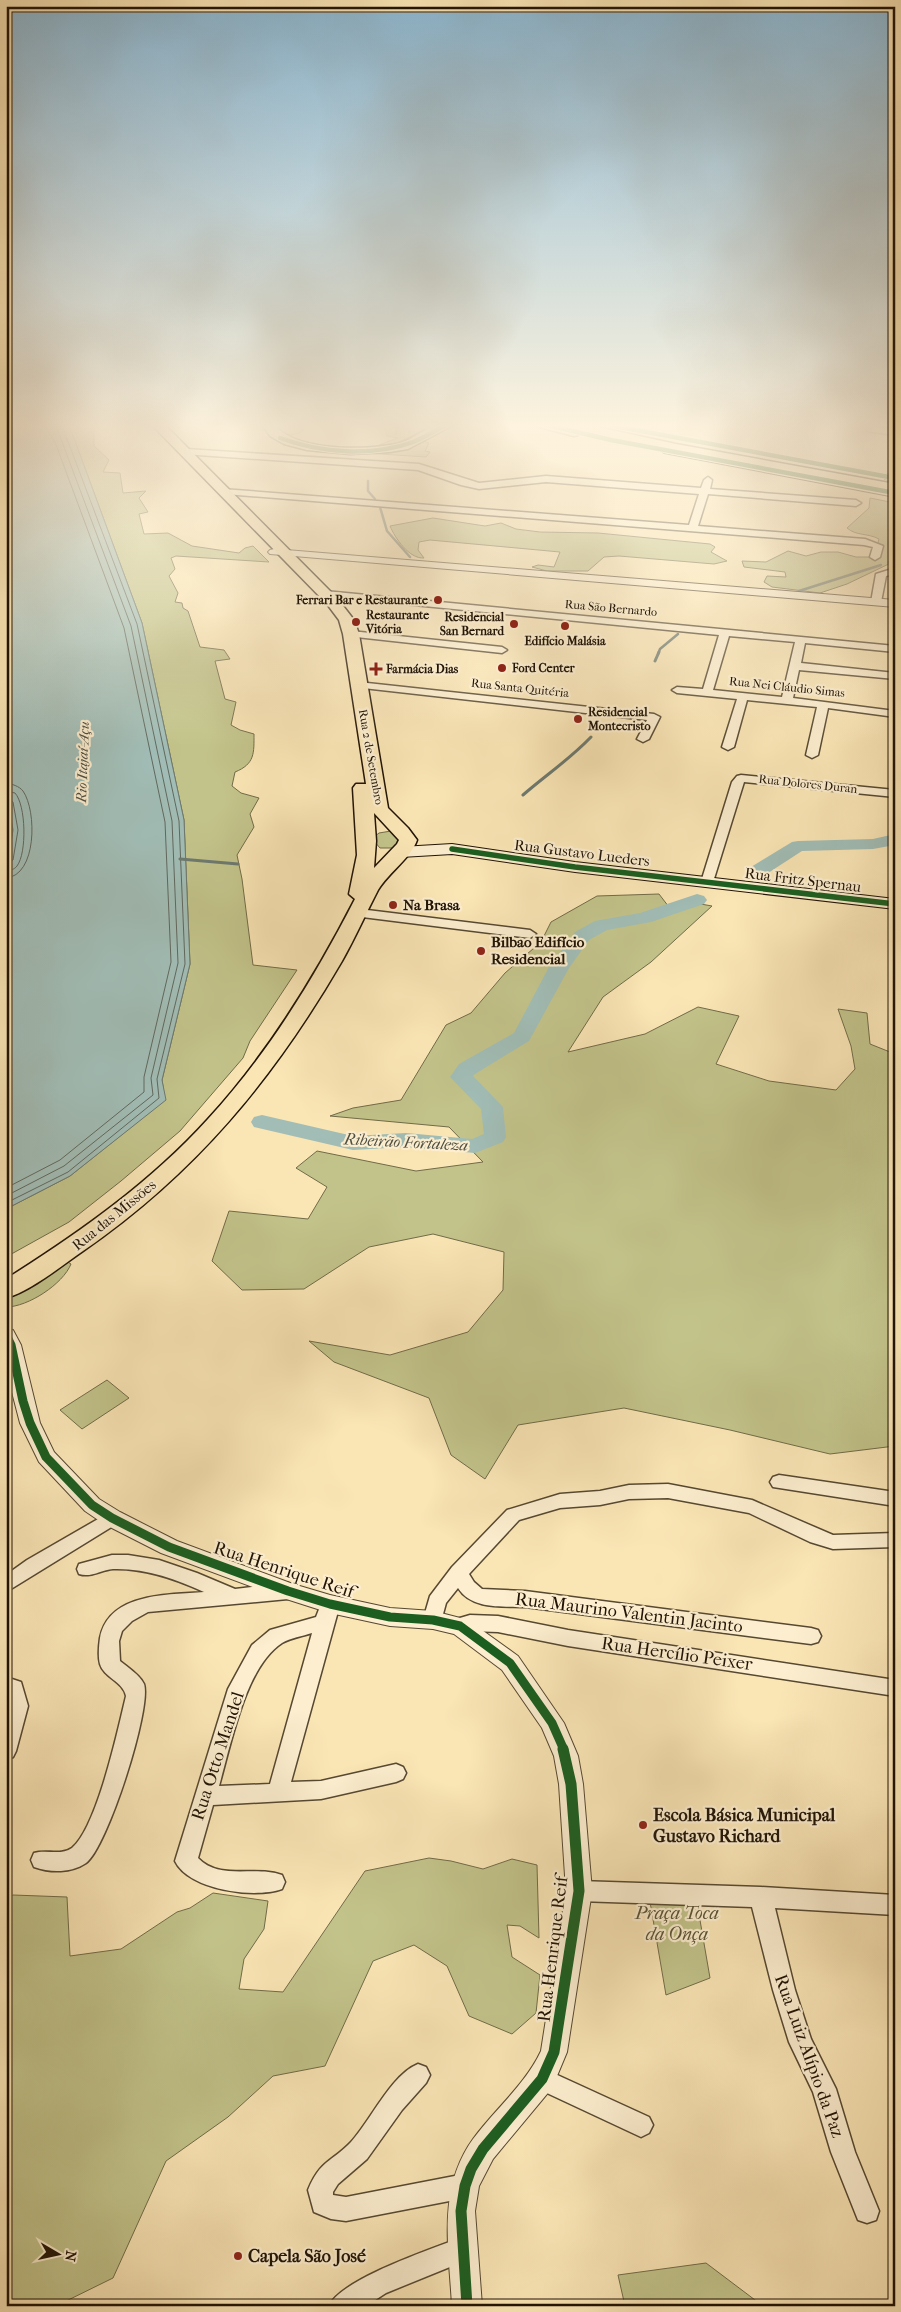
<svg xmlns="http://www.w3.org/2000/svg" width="901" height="2312" font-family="'IM FELL French Canon',serif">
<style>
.green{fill:#c2c38a;stroke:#716b48}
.water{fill:#a1bdb6;stroke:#6d796f}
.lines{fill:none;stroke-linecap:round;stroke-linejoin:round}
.shore{stroke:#60685e;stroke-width:1}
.stream-far1{stroke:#6d796f;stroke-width:2.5}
.stream{stroke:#6d796f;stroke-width:3}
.river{fill:#a1bdb6;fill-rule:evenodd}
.minor-casing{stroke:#564831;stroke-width:3}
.tertiary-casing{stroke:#564831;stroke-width:2}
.secondary-casing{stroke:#201305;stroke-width:2}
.primary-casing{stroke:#201305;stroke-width:3}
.minor{fill:#fceecf;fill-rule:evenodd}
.tertiary{fill:#fceecf;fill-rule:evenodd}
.secondary{fill:#fceecf;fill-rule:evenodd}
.primary{fill:#fae5b5;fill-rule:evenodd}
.cycleway-far3-casing{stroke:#fceecf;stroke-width:6}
.cycleway-far2-casing{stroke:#fceecf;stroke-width:8}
.cycleway-far1-casing{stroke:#fceecf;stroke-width:12}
.cycleway-casing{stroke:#fceecf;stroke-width:14}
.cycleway-far3{stroke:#1b5e20;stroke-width:4.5}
.cycleway-far2{stroke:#1b5e20;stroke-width:5.5}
.cycleway-far1{stroke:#1b5e20;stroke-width:9}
.cycleway{stroke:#1b5e20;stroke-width:11}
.poi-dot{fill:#8f2418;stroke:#fceecf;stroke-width:2}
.labels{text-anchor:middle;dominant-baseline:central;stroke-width:4.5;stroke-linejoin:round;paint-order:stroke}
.far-poi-label{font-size:12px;font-weight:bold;fill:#201305;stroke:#fceecf;text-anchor:start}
.far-street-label{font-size:12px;fill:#201305;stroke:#fceecf}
.far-water-label{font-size:14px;font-style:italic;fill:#4d4e43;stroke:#fceecf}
.street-label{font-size:15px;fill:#201305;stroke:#fceecf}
.poi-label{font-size:15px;font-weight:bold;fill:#201305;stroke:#fceecf;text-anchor:start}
.water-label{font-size:16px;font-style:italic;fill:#4d4e43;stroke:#fceecf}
.near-street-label{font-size:18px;fill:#201305;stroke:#fceecf}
.near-poi-label{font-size:18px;font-weight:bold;fill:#201305;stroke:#fceecf;text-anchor:start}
.near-park-label{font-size:18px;font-style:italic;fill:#595134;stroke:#fceecf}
</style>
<rect width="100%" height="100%" fill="#fae5b5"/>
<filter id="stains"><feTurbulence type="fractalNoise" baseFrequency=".004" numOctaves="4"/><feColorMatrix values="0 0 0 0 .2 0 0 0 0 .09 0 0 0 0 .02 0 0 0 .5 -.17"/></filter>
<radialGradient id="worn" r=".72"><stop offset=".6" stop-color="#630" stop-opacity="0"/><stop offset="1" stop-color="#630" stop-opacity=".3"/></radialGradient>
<g class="green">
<path d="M65,423L102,425L94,426V446L109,460L103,472L120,473L123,493L146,491L139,498L148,512L139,514L144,534L168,533L192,546L239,553L245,548L253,546L269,562L176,556L171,558L175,569L169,576L178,593L175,602L182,603L183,608L188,611L200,647L224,650L230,659L215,661L225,699L236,702L231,725L240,730L254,734C254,753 255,764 235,772L232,786L241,793L259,798L250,814L254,827L237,855L242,879L253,965L297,970L250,1041L243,1058L180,1131L121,1181L69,1222L6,1257V1209L70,1176L165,1100L162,1080L190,964L184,820L142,623L72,433Z"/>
<path d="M275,423H300L304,430C294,438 278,436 275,423Z"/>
<polygon points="383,423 438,423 395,444 379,445 398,438 387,436"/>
<polygon points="423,441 429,443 425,451 430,452 426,457 365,453 414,445"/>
<path d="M870,498L895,503V561L847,584L820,593L772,587L764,582L767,576L786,577L785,572L744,567L742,561L766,562L788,551L806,556L821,552H838L856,557H874L879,539C868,533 856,536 847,528L869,508Z"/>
<path d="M433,518L485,526L501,523L516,529L540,532L598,533L710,544L715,547L711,552L727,561L714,564L619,556L604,557L588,571H547L532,567L538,565L554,567L560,552L430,540L419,542L418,550L424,558C409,559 395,538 390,526Z"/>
<polygon points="6,788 13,830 6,874"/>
<polygon points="391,831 402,838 396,848 380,848 374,841 374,837 379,833"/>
<polygon points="659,894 672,911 695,903 712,906 651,962 603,997 568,1052 645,1034 698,1007 739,1016 716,1064 769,1081 836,1090 855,1069 851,1046 838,1009 867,1013 870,1044 895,1054 895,1446 830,1454 730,1430 624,1408 518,1425 485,1479 451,1455 429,1398 334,1362 309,1341 390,1355 468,1332 503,1290 504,1252 433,1234 369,1247 304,1289 242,1290 212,1261 229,1211 308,1219 327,1187 296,1168 317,1151 416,1171 483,1162 449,1127 330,1116 353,1108 401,1100 446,1025 471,1013 505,973 541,942 551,922 597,896"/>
<path d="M66,1261L71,1264C63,1284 28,1307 6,1307V1294Z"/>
<polygon points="107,1380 129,1398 82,1429 60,1410"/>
<polygon points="429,1858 451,1861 483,1869 512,1859 537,1865 539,1938 520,1926 507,1925 512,1957 540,1975 536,2013 512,2034 469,2016 447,1966 414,1945 373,1961 325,2066 273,2076 228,2117 166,2161 113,2278 56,2306 6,2306 6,1899 13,1895 67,1897 70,1956 121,1949 177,1912 190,1908 213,1893 268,1901 264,1929 244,1959 239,1989 283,1992 365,1871"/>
<polygon points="649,1896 696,1897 710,1978 666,1995"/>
<polygon points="706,2263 763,2306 625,2306 618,2275"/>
</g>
<polygon class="water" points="6,423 65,423 72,433 142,623 184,820 190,964 162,1080 166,1100 70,1176 6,1209 6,874 13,830 6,788"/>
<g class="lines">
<g class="shore">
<path d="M6,783C12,784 19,786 23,791C37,811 37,876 6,878"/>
<path d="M6,791L15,793C26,805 27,853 17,866C14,870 10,870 6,871"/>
<polyline points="6,797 13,802 18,830 13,860 6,864"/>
<polyline points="6,1188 60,1160 144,1092 144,1077 171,962 165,822 124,628 55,442 48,431 47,423"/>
<polyline points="6,1196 64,1166 153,1095 151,1078 178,963 172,821 131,626 55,423"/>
<polyline points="6,1203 68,1172 159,1098 157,1079 185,964 179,821 137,624 61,423"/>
</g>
<g class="stream-far1">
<polyline points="396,434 398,423"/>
<polyline points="368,481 368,491 375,499"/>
<polyline points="380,507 387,531 410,557"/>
<polyline points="889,562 895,558"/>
<polyline points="799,591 881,565"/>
<polyline points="658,654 660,649 678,634"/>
</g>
<g class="stream">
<polyline points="655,661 659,652"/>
<path d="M523,795C546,775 570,759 591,737"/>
<polyline points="180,859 238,864"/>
</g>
<g class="river">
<polygon points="895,834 895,845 873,849 802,851 765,875 758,877 751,875 749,871 751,867 792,842 798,841 873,839"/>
<polygon points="697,894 704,896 707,900 704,904 651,922 607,930 589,940 569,968 529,1041 475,1074 473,1076 503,1107 506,1137 503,1142 475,1153 406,1147 353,1150 254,1127 251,1122 254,1117 262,1115 353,1136 406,1133 472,1139 484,1134 481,1109 450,1077 459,1064 514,1033 549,967 575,932 595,921 640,913"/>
</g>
<g class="minor-casing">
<g id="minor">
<polygon points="869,426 895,430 895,435 866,431 866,427"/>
<polygon points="186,449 419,464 479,483 546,476 701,488 704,480 708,477 712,480 710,489 856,500 861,503 856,506 708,494 698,526 865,539 883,546 880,557 875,560 870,557 873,547 864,545 225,494 222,493 222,489 689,525 699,494 546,482 479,489 461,485 418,470 183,454 182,452"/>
<polygon points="895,568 895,574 886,576 881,602 880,604 872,604 871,602 876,574"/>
<path d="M325,591L895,646V652L805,643L801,663L895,673V679L799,670L793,698L895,711V717L828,708L818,755L812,758L806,755L817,707L747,700L734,747L728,750L722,747L737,699L677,693L672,690L677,687L703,689L719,635L322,596L320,594ZM729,636L795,642L782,697L713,690Z"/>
<polygon points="351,631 502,647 507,650 502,653 347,636 346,634"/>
<polygon points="358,682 654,714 660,717 649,739 643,742 637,739 647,720 354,687 353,685"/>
<polygon points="741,775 895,790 895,797 744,782 713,882 711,885 703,885 701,882 732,782 737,776"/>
<polygon points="359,909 530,930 536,934 530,938 354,916 353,913"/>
<polygon points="779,1475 895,1492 895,1506 773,1487 770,1482 773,1477"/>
<path d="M668,1484L752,1500L833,1535L895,1533V1547L833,1549L810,1542L749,1513L668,1498L629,1499L600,1505L560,1508L519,1520L469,1574L474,1582L482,1589L525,1591L811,1628L818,1630L821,1636L818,1642L811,1644L525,1607C502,1606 472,1610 458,1588L446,1603L440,1625L433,1628L426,1625L423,1620L430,1596L452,1567L507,1510L560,1494L600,1491L629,1485Z"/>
<polygon points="112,1511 118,1513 121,1518 118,1523 6,1592 6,1575 27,1560"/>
<path d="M112,1555H128L159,1560L197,1573L235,1589L288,1583L295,1586L297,1591L295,1596L288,1599L148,1612L132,1621L122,1631L119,1641L120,1661C127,1667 140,1675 144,1684C152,1708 107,1848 86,1863C71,1873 51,1873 34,1867L31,1860L34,1853C46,1849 61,1856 72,1848C97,1827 118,1730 126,1696C123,1681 104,1678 100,1664C98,1657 99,1645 100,1638C109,1592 169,1595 204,1592C176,1579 145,1568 113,1569C101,1570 91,1578 79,1574L77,1569L79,1564Z"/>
<path d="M330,1596L337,1599L340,1604L291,1782L321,1781L396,1764L403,1767L406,1773L403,1779L396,1782L321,1799L213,1805L198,1858C220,1881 255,1865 282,1875L285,1882L282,1889C254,1899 189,1890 175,1861L228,1689L252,1645L270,1630L316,1617L323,1599ZM312,1633L270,1784L219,1786C231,1745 245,1667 282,1643C290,1638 303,1636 312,1633Z"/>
<polygon points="470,1615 498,1616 568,1630 895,1680 895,1696 568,1646 498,1632 470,1631 460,1634 453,1632 450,1626 453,1620"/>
<polygon points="6,1677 21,1682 28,1706 16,1751 13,1757 6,1760 8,1706"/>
<polygon points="579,1881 761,1887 895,1895 895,1915 775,1908 795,1990 811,2039 836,2089 855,2152 879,2211 876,2220 867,2223 858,2220 831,2152 813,2092 789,2042 773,1990 752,1907 579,1901 571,1898 568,1891 571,1884"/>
<path d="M418,2064L426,2067L430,2075L426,2083L402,2110L367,2159L338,2184L333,2192V2195L346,2197L465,2174L474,2177L477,2186L474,2195L465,2198L346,2221L331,2219L314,2212L308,2190C320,2160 332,2162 351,2142C371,2120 391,2075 418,2064Z"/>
<polygon points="542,2068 649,2117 653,2125 649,2133 641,2137 534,2087 530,2079 534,2071"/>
<path d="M463,2237L472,2240L475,2249L472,2258L386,2293L366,2306H329C341,2279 434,2248 463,2237Z"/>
</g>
</g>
<g class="tertiary-casing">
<g id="tertiary">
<polygon points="889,474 895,475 895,481 885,479 885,475"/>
<polygon points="274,549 895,600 895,607 270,554 268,552 270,550"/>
<path d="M6,1328L13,1330L21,1345L40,1423L54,1452L99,1499L120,1512L177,1541L293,1584L330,1595L390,1608L433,1611L468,1620L518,1656L564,1723L578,1756L583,1784L592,1891L567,2052L552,2088L493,2159L479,2186L475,2211L482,2306H452C449,2248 437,2189 473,2139C495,2109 525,2085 541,2051L566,1891L559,1784L554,1756L542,1728L502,1670L454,1634L433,1629L390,1626L330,1613L280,1597L161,1553L104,1524L85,1511L39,1462L20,1423L6,1369Z"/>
</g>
</g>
<g class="secondary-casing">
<g id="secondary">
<polygon points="668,448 895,489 895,497 664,453 662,451"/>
<polygon points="452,844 575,862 895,899 895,909 575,872 452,854 401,857 395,855 393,852 395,849 401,847"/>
</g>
</g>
<g class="primary-casing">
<g id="primary">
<path d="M150,423H163L337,598L354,620L359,634L388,808L408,828L417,840C411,858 389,872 378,890C366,913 355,938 342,961C274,1078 196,1173 83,1251C61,1266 31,1291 6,1298V1279C79,1233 150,1183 208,1119C268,1054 315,977 355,899L349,894L357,855L353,788L356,784H366L343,634L339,620L327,604ZM374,813L399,840L397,844L374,868L376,841Z"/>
<path d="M261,423H273C293,452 369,451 400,443C414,439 425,428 438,424C444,422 451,423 457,423L408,449L390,452L350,454L307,450L284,444L270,436Z"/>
<polygon points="533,423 579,423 676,444 895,484 895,492 676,452 579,431 578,435 574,436 535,426"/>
</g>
</g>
<use href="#minor" class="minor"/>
<use href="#tertiary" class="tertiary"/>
<use href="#secondary" class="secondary"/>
<use href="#primary" class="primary"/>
<g class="cycleway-far3-casing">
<g id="cycleway-far3">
<polyline points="539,423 611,440 895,493"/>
<polyline points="598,423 889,477"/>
<path d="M280,438C321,453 371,457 413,442C426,437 438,428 451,423"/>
</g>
</g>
<g class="cycleway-far2-casing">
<polyline id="cycleway-far2" points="452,849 575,867 895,904"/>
</g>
<g class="cycleway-far1-casing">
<polyline id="cycleway-far1" points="6,1335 11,1345 23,1401 30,1423 46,1457 92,1505 112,1518 169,1547 288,1591 330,1604 390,1617 433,1620 460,1626 510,1663 552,1723 564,1750"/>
</g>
<g class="cycleway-casing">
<polyline id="cycleway" points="467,2306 461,2211 465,2186 471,2169 483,2149 542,2079 554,2052 579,1891 571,1784 563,1749"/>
</g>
<use href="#cycleway-far3" class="cycleway-far3"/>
<use href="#cycleway-far2" class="cycleway-far2"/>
<use href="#cycleway-far1" class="cycleway-far1"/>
<use href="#cycleway" class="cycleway"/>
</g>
<linearGradient id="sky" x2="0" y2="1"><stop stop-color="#8bb8d4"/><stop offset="0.57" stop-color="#fdf3de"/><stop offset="1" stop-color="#fdf3de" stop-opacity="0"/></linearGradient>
<rect width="901" height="747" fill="url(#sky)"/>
<g class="poi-dot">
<circle cx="438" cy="600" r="5"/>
<circle cx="356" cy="622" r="5"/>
<circle cx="514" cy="624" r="5"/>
<circle cx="565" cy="626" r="5"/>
<circle cx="502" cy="668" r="5"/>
<path d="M373.5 661.5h5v5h5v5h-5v5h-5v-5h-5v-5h5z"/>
<circle cx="578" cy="719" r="5"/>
<circle cx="393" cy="905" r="5"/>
<circle cx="481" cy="951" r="5"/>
<circle cx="643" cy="1825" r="5"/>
<circle cx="238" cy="2256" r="5"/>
</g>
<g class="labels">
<g class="far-poi-label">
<text x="428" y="600" text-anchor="end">Ferrari Bar e Restaurante</text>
<text x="366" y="615">Restaurante<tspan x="366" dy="14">Vitória</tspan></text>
<text x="504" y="617" text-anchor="end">Residencial<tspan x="504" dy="14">San Bernard</tspan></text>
<text x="565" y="641" text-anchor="middle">Edifício Malásia</text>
<text x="512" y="668">Ford Center</text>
<text x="386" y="669">Farmácia Dias</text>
<text x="588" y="712">Residencial<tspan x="588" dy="14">Montecristo</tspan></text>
</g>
<g class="far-street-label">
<text transform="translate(611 608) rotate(5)">Rua São Bernardo</text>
<text transform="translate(787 687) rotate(6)">Rua Nei Cláudio Simas</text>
<text transform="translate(520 688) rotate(6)">Rua Santa Quitéria</text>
<text transform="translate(371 757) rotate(80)">Rua 2 de Setembro</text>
<text transform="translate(808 784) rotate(6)">Rua Dolores Duran</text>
</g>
<g class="far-water-label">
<text transform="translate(83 762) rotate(-88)">Rio Itajaí-Açu</text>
</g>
<g class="street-label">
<text transform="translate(582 853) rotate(7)">Rua Gustavo Lueders</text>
<text transform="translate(803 880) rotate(7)">Rua Fritz Spernau</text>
<text transform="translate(114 1215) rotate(-39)">Rua das Missões</text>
</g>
<g class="poi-label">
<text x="403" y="905">Na Brasa</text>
<text x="491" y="942">Bilbao Edifício<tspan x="491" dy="17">Residencial</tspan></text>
</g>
<g class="water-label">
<text transform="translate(406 1142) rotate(3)">Ribeirão Fortaleza</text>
</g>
<g class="near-street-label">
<text transform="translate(284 1570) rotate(18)">Rua Henrique Reif</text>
<text transform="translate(629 1613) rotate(7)">Rua Maurino Valentin Jacinto</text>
<text transform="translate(677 1654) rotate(8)">Rua Hercílio Peixer</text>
<text transform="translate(218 1756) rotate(-72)">Rua Otto Mandel</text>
<text transform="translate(553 1949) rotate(-83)">Rua Henrique Reif</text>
<text transform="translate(809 2056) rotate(70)">Rua Luiz Alípio da Paz</text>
</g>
<g class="near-poi-label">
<text x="653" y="1815">Escola Básica Municipal<tspan x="653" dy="21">Gustavo Richard</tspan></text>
<text x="248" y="2256">Capela São José</text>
</g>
<g class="near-park-label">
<text x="677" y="1913">Praça Toca<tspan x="677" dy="21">da Onça</tspan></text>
</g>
</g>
<rect width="901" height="2312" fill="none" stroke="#fae5b5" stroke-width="25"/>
<rect x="8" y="8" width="886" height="2297" fill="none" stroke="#201305" stroke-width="2.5"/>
<rect x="12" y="12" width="876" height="2287" fill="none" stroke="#201305"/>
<g transform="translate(58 2254) rotate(99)" stroke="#fceecf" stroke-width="4" paint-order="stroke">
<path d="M0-4L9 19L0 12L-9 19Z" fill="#201305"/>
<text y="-8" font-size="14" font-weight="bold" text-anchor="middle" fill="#201305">N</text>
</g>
<rect width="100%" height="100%" filter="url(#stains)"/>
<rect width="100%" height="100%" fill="url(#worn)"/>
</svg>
